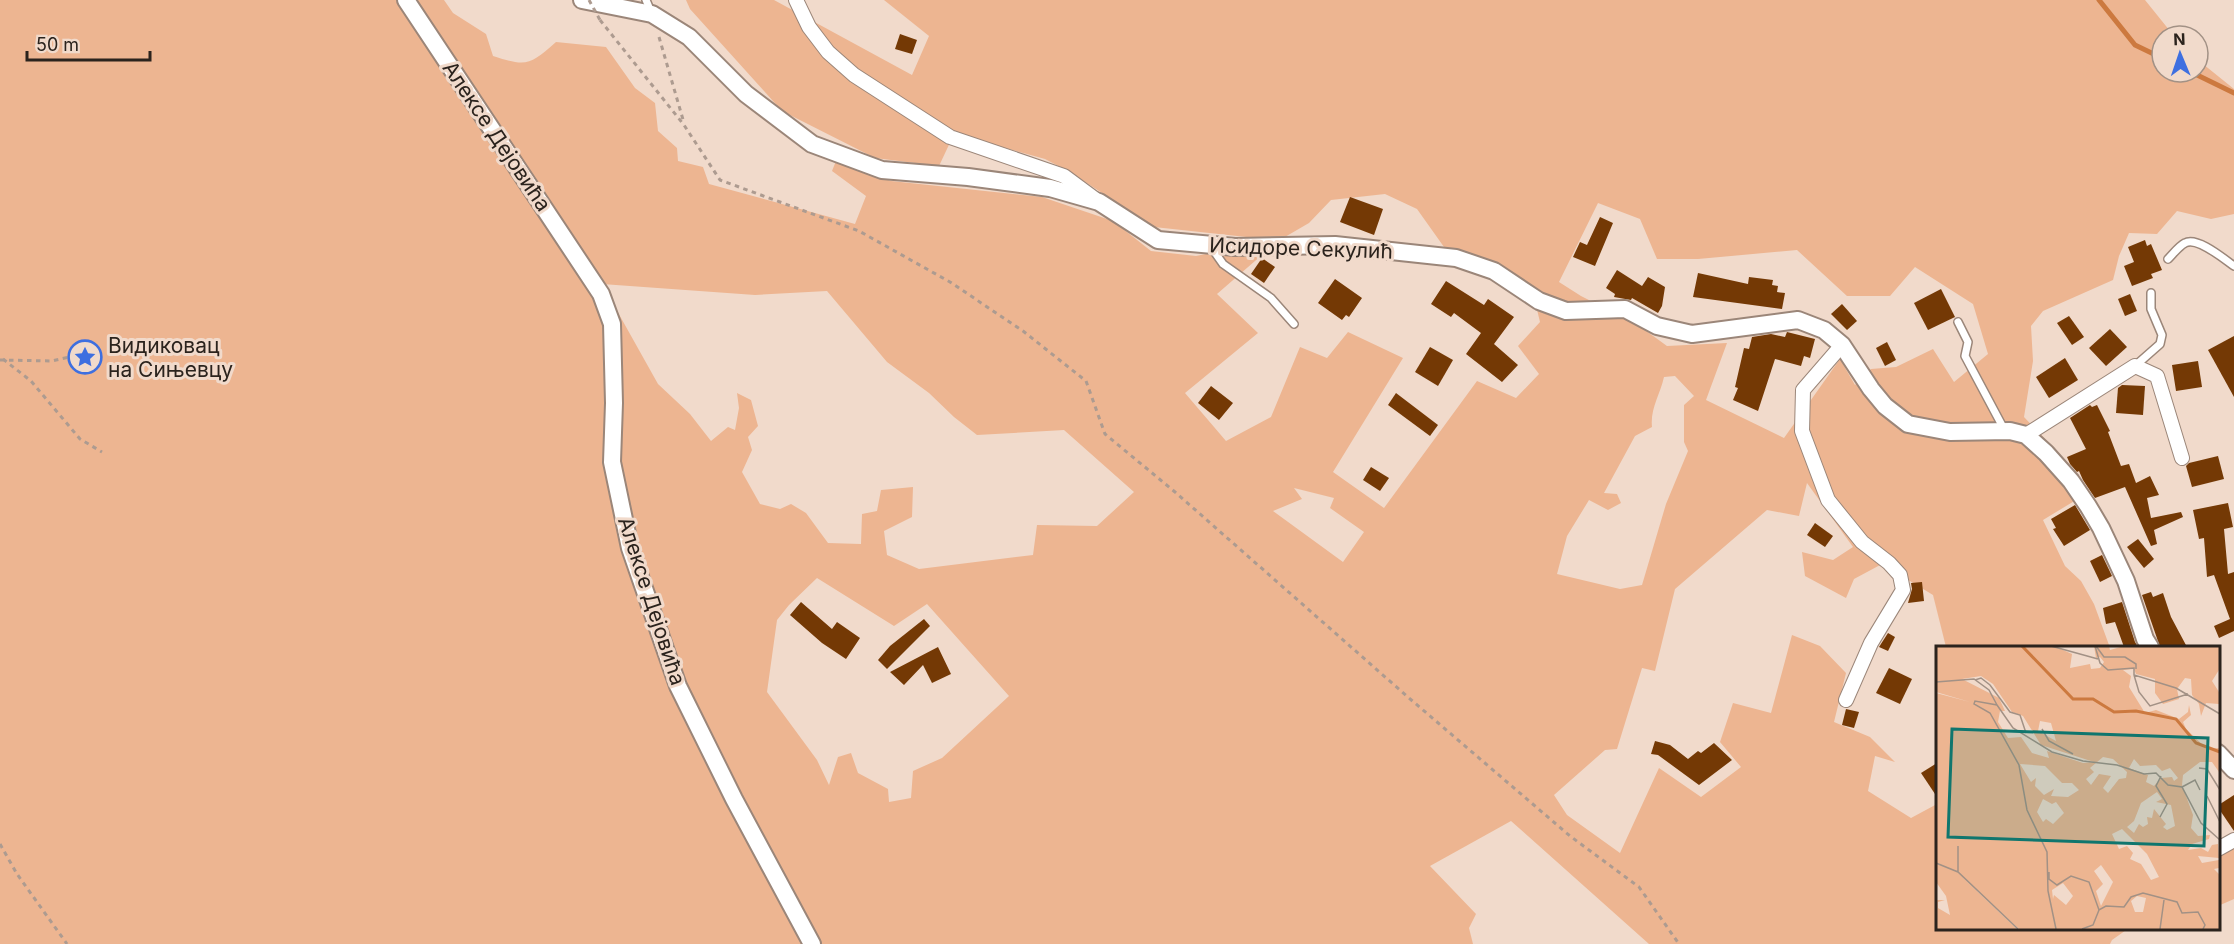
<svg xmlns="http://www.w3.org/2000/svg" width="2234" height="944" font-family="Inter,sans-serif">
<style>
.green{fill:#edb591;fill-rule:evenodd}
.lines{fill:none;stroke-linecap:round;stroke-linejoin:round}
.stream{stroke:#cc793f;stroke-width:5}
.building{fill:#743905}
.service-casing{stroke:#9b8679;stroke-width:10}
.minor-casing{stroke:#9b8679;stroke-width:16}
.tertiary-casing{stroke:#9b8679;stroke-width:20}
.path{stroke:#ad9b90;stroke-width:3;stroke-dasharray:4.5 4.5;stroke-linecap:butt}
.service{stroke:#fff;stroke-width:7}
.minor{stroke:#fff;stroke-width:14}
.tertiary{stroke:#fff;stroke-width:16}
.path-bridge{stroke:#ad9b90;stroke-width:3;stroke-dasharray:4.5 4.5;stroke-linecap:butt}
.labels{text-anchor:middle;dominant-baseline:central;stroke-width:6;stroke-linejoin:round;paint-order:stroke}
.street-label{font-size:21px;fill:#2b231d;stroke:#f1dacb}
.poi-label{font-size:21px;fill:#2b231d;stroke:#f1dacb;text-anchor:start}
.inset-river{fill:none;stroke:#cc793f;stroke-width:3}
.inset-road{fill:none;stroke:#a29185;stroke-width:1.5}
.view{fill:#0f766e;fill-opacity:0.15;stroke:#0f766e;stroke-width:3}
.inset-edge{fill:none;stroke:#2b231d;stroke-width:3}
</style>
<rect width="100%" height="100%" fill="#f1dacb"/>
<g class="green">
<path d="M0,0H444L453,13L486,34L493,56C527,67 530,65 556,42L606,47L635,88L655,103L658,131L677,148L678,161L703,167L709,184L855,224L866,196L832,171L836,161C855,169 873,173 891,181L1042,197L1113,221L1151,251L1196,256L1274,240L1154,227L1070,172L1045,159L954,134L939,166L875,158L782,111L690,9L686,0H774L912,75L929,36L884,0H2145L2174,36H2162V72H2198V60L2234,89V214L2211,219L2177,211L2157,234L2129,233L2119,256L2113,280L2043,311L2031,326L2033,361L2024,417L2047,441L2068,469L2076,500L2043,520L2065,566L2081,581L2094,604L2109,645L2117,647H1946L1933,595L1882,564L1854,579L1846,598L1805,576L1802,552L1833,560L1853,547L1807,483L1799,516L1767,510L1675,589L1655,671L1642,668L1617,749L1605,750L1554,795L1567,815L1620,853L1659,768L1701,797L1741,767L1720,742L1733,703L1771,713L1792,635L1820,646L1846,673L1834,722L1870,737L1895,762L1875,756L1868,791L1911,818L1937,804V928H2129L2112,940L2110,944H1649L1511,821L1430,866L1476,914L1469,928L1473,944H0ZM1385,194L1417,209L1444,247L1532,289L1540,322L1518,346L1539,374L1516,398L1477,381L1384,508L1333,472L1403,358L1348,332L1327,358L1300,347L1271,417L1226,441L1185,393L1258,333L1217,294L1278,241L1309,223L1331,200ZM1598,203L1640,219L1657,259H1698L1797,250L1847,296H1890L1915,267L1973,304L1988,354L1954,382L1933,349L1896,367L1871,369L1855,385L1840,359L1784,438L1706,400L1727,343L1667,346L1638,325L1581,296L1559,282ZM602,284L755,295L827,291L887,362L929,393L954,417L977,435L1064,430L1134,492L1097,526L1037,525L1033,555L919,569L887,555L884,531L912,517L913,487L881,490L877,511L862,514L861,544L828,543L806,513L791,504L780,509L760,504L742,472L752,450L748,437L758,426L751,400L737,393L739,408L735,430L728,427L711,441L690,414L658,384ZM1675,376L1694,396L1684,405V442L1688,451L1666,504L1642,585L1620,589L1557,574L1567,536L1589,500L1608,510L1621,503L1617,494L1604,493L1635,436L1652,427C1650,409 1660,395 1664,377ZM1294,488L1334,498L1330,508L1364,532L1343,562L1273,511L1302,499ZM817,578L894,626L927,604L1009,696L942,758L913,771L911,798L889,802L888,789L858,773L851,753L838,757L829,785L817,760L767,692L777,620L789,605Z"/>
<polygon points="2234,848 2234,899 2218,906 2218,852"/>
</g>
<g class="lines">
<g class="stream">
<polyline points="2099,0 2135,45 2162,58"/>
<polyline points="2191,72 2234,93"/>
</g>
</g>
<g class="building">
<polygon points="900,34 917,40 912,54 895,49"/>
<polygon points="1350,197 1383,209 1374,235 1340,222"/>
<polygon points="1600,217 1613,223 1595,266 1573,257 1580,242 1587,245"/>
<polygon points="2145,240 2147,246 2151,244 2162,270 2151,274 2153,278 2132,286 2124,266 2134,262 2128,247"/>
<polygon points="1262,258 1275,267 1264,283 1251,274"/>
<polygon points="1617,270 1642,286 1648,277 1665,287 1662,306 1658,313 1632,298 1631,300 1614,297 1615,294 1606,288"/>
<polygon points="1698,273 1748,284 1749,277 1773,280 1772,285 1778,286 1777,292 1785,293 1782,309 1693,297"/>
<polygon points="1335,279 1362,298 1349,317 1346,315 1342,320 1318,303"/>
<polygon points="1446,281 1484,305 1488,299 1514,317 1494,344 1518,365 1502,382 1466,354 1481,333 1454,313 1451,317 1431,304"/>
<polygon points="1941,289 1955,317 1928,330 1914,303"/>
<polygon points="2130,294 2137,311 2125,316 2118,299"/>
<polygon points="1842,304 1857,321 1847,330 1831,314"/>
<polygon points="2069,316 2084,337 2072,345 2057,323"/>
<polygon points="2110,329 2127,347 2106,366 2089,348"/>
<polygon points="1787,332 1815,339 1810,358 1804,356 1801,366 1775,359 1758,411 1733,400 1738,388 1735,387 1744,348 1749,349 1752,337 1771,334 1785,337"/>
<polygon points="2234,336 2234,397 2208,350"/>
<polygon points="1887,342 1896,360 1885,366 1876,348"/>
<polygon points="1430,347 1453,360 1438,386 1415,372"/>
<polygon points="2065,358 2078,380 2049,398 2036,377"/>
<polygon points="2198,361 2202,387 2176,391 2172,365"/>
<polygon points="2122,385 2145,386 2143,415 2116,413 2118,388"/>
<polygon points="1211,386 1233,403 1219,420 1198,403"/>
<polygon points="1396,393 1438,425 1430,436 1388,405"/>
<polygon points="2090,405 2092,407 2097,405 2110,431 2108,432 2121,466 2129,464 2136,483 2150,476 2159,495 2147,498 2151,518 2181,512 2183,517 2154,530 2157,544 2151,546 2125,487 2095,498 2083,480 2079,471 2077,472 2070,464 2067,457 2086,449 2070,418"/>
<polygon points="2218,456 2224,479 2192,487 2186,466 2189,463"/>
<polygon points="1371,467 1389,478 1380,491 1363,480"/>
<polygon points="2228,503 2233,527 2224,529 2228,574 2234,572 2234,631 2219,638 2214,626 2230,619 2214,575 2207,577 2204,538 2199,539 2193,510"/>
<polygon points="2075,505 2090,530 2064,546 2053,529 2056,528 2051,519"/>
<polygon points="1815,523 1833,536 1825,547 1807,535"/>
<polygon points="2138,539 2154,559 2144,568 2127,547"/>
<polygon points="2102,555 2112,576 2100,582 2090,561"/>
<polygon points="1922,582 1924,601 1908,603 1912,589 1911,583"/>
<polygon points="2151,592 2153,597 2163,593 2171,617 2187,647 2160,647 2142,595"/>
<polygon points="801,602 832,629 837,622 860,638 846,659 822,643 790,615"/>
<polygon points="2122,602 2135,642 2138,647 2124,647 2115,622 2106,624 2103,608"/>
<polygon points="924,619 930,626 887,669 878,660 890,646"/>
<polygon points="1888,633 1895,637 1888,651 1879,647"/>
<polygon points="938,647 951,674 932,683 923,665 904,685 890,672"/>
<polygon points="1889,668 1912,679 1900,704 1876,693"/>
<polygon points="1846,709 1859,712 1854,728 1842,725"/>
<polygon points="1655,741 1670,745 1688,759 1698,751 1701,753 1714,743 1732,760 1699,785 1658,755 1651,754"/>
<polygon points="1937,763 1937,797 1921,773"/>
<polygon points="2234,795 2234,831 2217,806"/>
</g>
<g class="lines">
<g class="service-casing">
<g id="service">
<polyline points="646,0 651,12"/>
<polyline points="1211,247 1223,264 1271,298 1294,324"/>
<path d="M2168,259C2173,254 2179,246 2185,243C2197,236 2224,259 2234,266"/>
<polyline points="1958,322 1968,342 1965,356 2005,431"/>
<polyline points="2135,366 2160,344 2162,335 2151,309 2151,293"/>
</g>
</g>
<g class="minor-casing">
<g id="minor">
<polyline points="796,0 809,27 828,52 854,75 950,137 1064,176 1095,199"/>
<polyline points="1842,345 1803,390 1802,431 1828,500 1862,542 1889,563 1900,575 1903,590 1871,643 1846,700"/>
<polyline points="2026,435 2135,366 2157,376 2182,458"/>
<polyline points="2218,849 2234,840"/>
</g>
</g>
<g class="tertiary-casing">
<g id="tertiary">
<polyline points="406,0 601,294 612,324 614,403 612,462 630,548 678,686 734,799 812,944"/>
<polyline points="582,0 652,14 689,37 746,94 812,144 882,170 968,177 1050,188 1099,202 1158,240 1235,247 1335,245 1456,258 1494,271 1539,301 1566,311 1625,309 1657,326 1692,334 1798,320 1824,330 1842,345 1871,389 1885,406 1908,424 1950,432 2010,431 2026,435 2046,453 2071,481 2088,506 2101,528 2126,581 2145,639 2150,647"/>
<polyline points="2218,753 2234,770"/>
</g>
</g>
<g class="path">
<polyline points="600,20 684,125 720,180 859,231 950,282 1023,331 1086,381 1105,434 1175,492 1409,698 1570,836 1639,887 1679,944"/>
<polyline points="659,37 684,123"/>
<polyline points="3,359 31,381 80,439 102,452"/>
<polyline points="0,360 52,361 83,354"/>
<polyline points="0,844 17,874 67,944"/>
</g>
<use href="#service" class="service"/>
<use href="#minor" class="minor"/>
<use href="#tertiary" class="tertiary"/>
<polyline class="path-bridge" points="589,0 600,20"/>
</g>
<defs>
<g id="sight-ring" transform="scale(1.725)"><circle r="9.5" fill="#f1dacb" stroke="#3e6fe0" stroke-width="1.5"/><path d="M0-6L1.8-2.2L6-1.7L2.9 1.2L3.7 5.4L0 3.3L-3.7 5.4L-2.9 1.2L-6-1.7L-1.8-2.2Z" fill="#3e6fe0"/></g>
</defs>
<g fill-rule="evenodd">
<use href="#sight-ring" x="85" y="357"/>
</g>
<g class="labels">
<g class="street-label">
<text transform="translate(497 136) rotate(56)">Алексе Дејовића</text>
<text transform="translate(1301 248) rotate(2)">Исидоре Секулић</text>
<text transform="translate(652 601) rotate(72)">Алексе Дејовића</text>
</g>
<g class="poi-label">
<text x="108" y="345">Видиковац<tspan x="108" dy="24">на Сињевцу</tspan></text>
</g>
</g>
<g transform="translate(1936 646)">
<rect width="284" height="284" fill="#f1dacb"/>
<path d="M0,0H118L136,8L134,22L154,18L155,23L164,22L168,16L164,11L160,12L158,0H173L174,4L188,0H283V24L276,35L283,46V58L270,57L265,70L263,58L256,49L255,33L249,32L241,43L243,53L227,58L219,47V33L200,28L198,23L187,24L195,30L193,41L209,67L220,64L243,73L252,66L253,59L255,69L247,76L250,83L271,103L283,102V126L276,116H264L247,129L246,139L257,169L255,182L262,190L274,189L273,193L256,198L252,204L265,202L272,206L276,199L282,198L283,212L262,210L266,217L283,214V222L278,223L283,228V283H83L25,230L81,283H0V254H9L2,256V262L14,269L10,250L0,236V47L34,56L0,46ZM45,30L57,38L76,66L87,70L105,99L158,116L147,117L111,105L113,112L96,107L85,91L72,92L62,76L64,65H69L63,52L26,33ZM104,75L115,77L120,95L102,85ZM167,111L177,113L191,126L190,132L183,133L172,147L167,142L175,130L163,128L155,139L150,133L158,126L154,122ZM198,113L204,120L220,119L226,125L234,122L242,132L238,135L236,131L225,132L218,140L210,136L212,129L193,122ZM84,118L109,120L126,137H136L143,144L132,151L115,150L118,143L108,149L99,140L100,132L95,136ZM221,146L226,153L220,156L235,159L239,180L231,184L227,181L230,178L218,163L216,172L211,171L212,178L207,181L203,178L198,187L191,181L198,175L205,157ZM107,153L116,158L120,156L128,167L117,178L110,173L107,176L101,166ZM186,183L211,208L223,231L215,234L205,218L194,213L197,207L191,200L183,203L176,188ZM165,219L177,236L165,260L160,245L167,238L158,225ZM127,237L137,250L130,259L118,249L117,253L116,244ZM201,250L210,252L207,266H199L195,255Z" fill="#edb591" fill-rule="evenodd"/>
<path class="inset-river" d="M86,0L137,53H157L178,66L200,65L240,73L260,97L284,106"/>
<path class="inset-road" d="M115,0L162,13M159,0L164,17L172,24L198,22V29L240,42L284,68M160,0L168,11H189L200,18V23M198,29L203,46L214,60L252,48M39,34L45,32L54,39L74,66L84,69L90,87M0,36L38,33L53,44L61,59M106,83L113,95L137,108M263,122L271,123L284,144M246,141L259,134L264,144M271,150L284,176M224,171L231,158L220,140L225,130M0,217L22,226L82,283M22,226V200M113,226V233L121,239L135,230L153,236L163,264L170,260L188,261L195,251L207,247L241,256L246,267L262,266L269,279L267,283M120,283L112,245L111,206L91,164L83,119L54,67L38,58L39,55L61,59L77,82L116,106L147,115L181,119L208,128L220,127L232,139L246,141L265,177L284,194M146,283L157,279L163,264M224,283L228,254"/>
<path class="view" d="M16,83L272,92L268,200L12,191Z"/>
<rect width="284" height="284" class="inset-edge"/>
</g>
<g transform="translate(2180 54) rotate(358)"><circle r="28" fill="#f1dacb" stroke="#a29185" stroke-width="1.5"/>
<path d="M0-4.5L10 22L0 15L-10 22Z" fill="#3e6fe0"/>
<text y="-9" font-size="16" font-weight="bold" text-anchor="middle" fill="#2b231d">N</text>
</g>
<path d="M27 51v9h123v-9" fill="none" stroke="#2b231d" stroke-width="3"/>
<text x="36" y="51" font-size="18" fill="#2b231d" stroke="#f1dacb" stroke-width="4.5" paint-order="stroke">50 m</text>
</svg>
